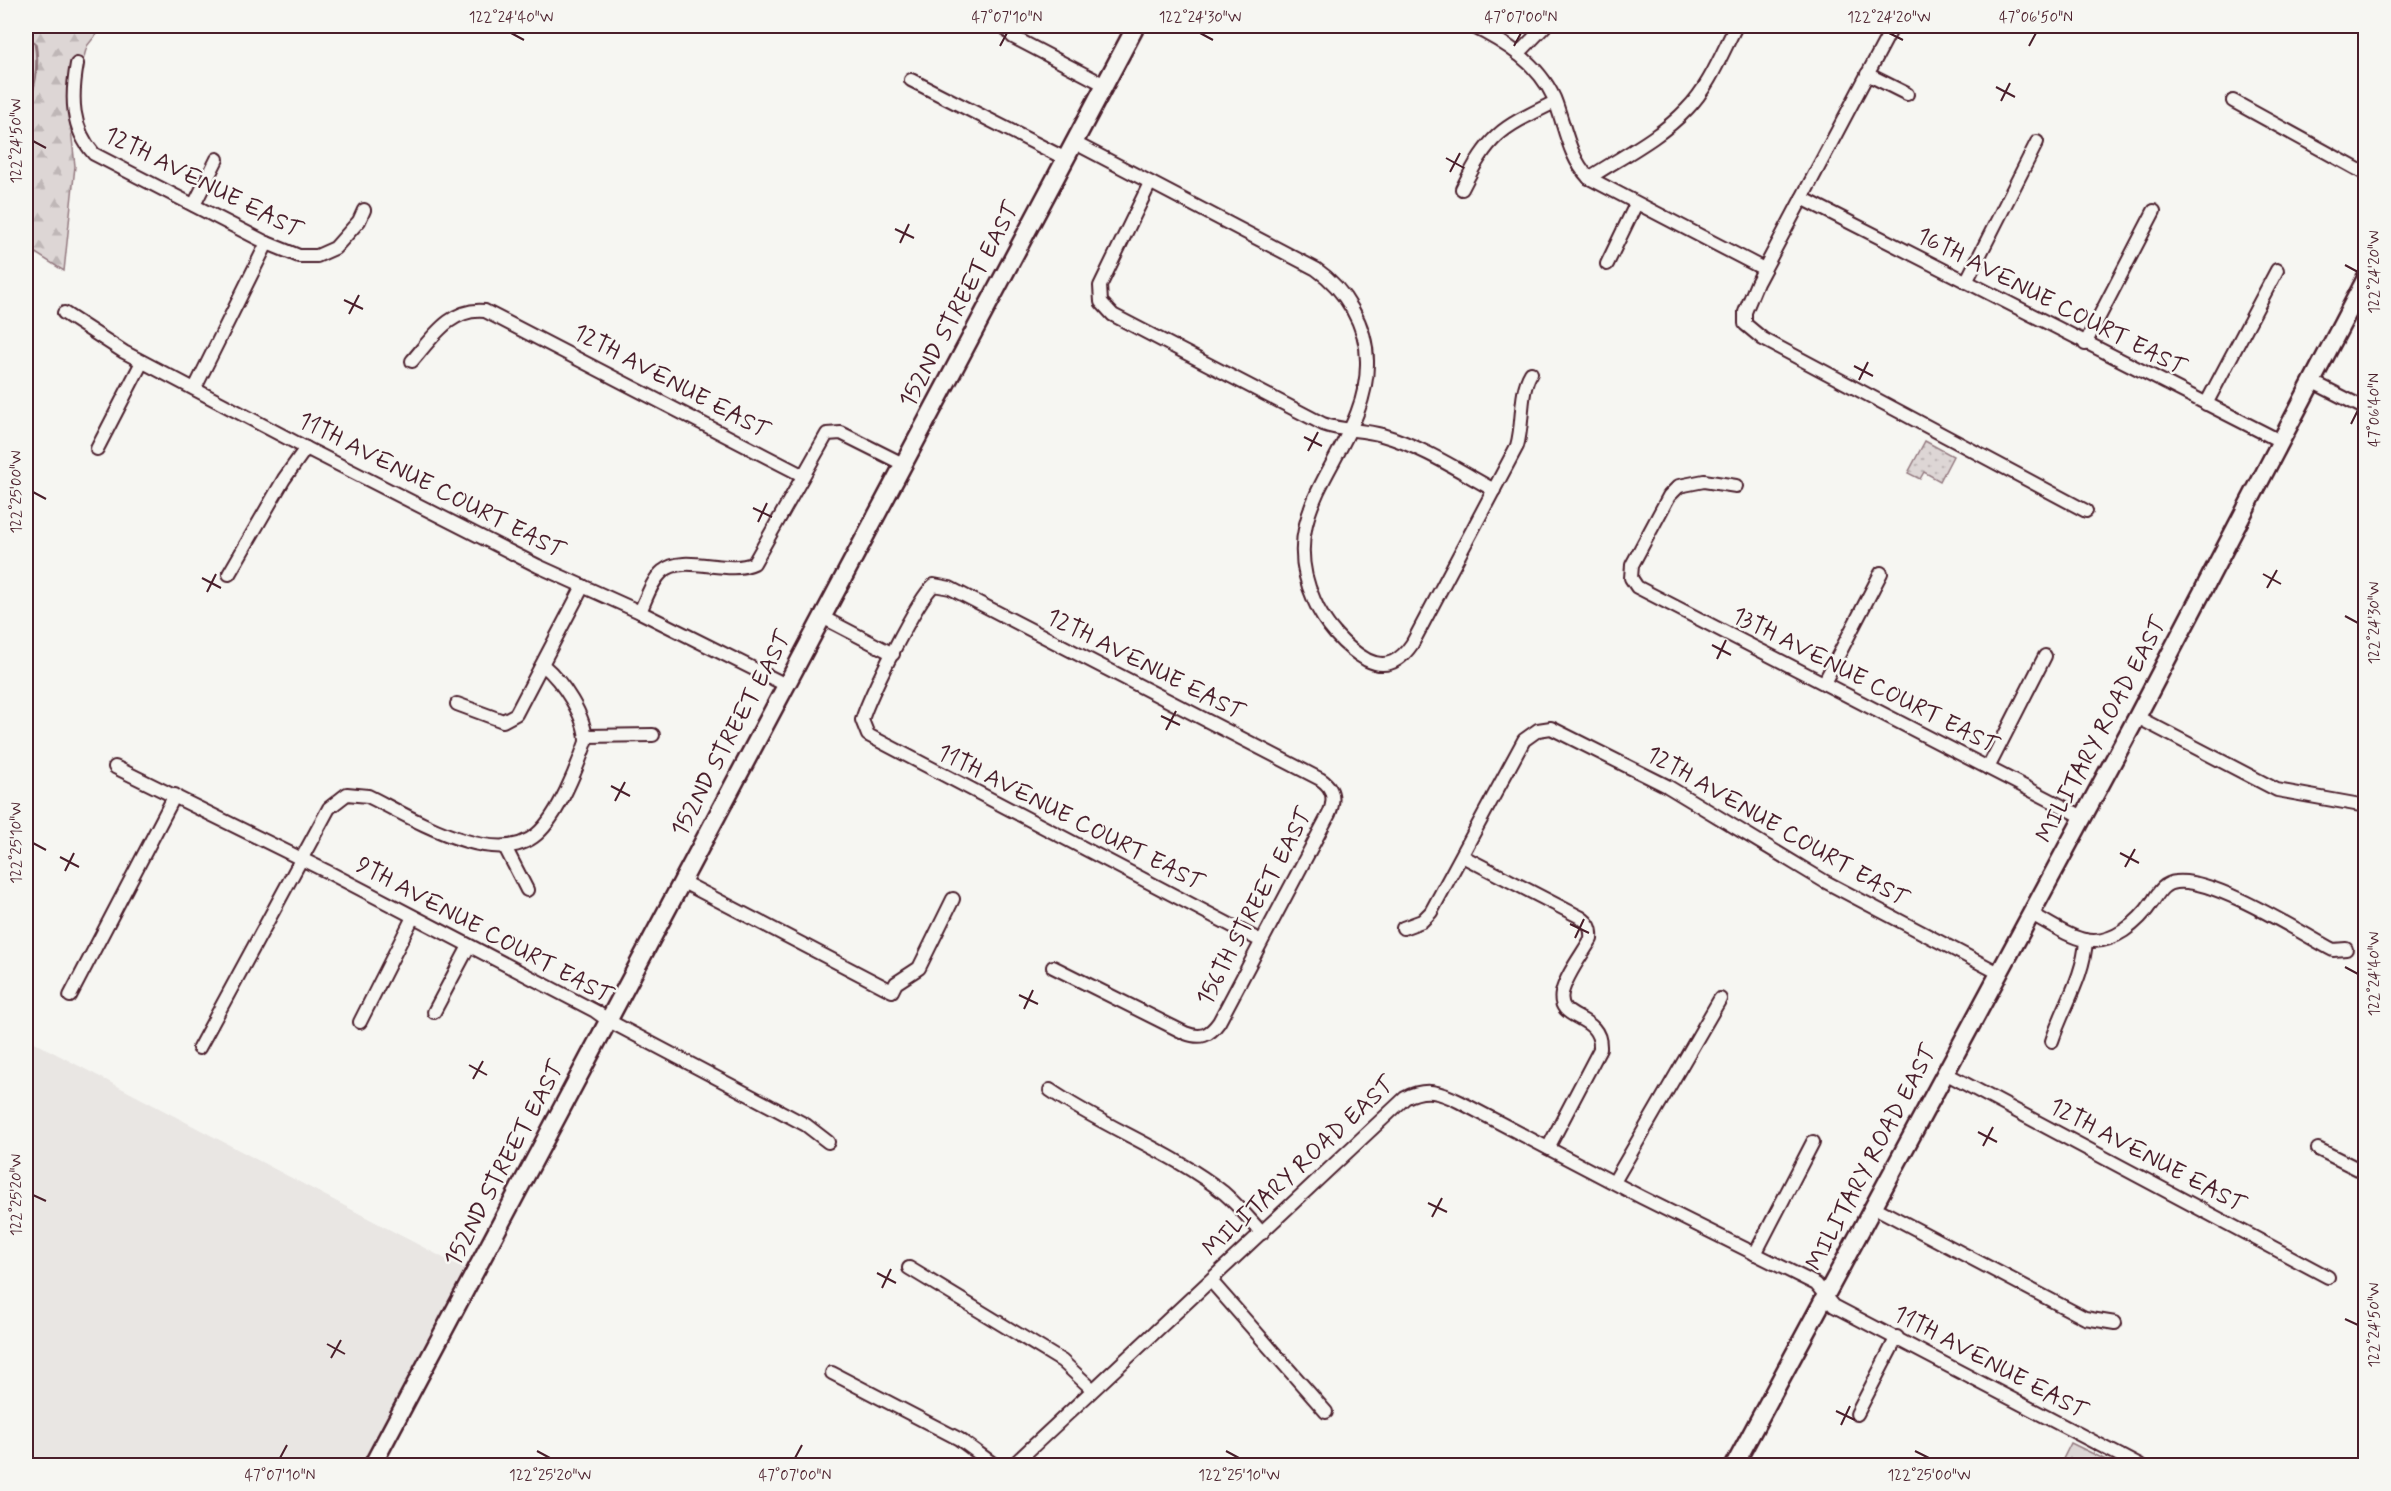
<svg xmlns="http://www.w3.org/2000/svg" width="2391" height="1491" font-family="Mynerve,sans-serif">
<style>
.built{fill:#e9e6e3}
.forest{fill:url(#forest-firs);stroke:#947a80;stroke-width:1.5}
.park{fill:url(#park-dots);stroke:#947a80;stroke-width:1.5}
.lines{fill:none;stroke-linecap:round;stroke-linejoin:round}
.stream{stroke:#8e747a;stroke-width:3}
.street-casing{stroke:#4a1f2b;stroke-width:16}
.secondary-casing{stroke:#4a1f2b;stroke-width:21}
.street{stroke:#f6f6f2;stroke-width:12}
.secondary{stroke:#f6f6f2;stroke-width:16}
.ticks{fill:none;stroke:#4a1f2b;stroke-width:2}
.labels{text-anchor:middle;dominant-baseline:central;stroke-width:5;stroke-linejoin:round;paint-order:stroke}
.street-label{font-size:24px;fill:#4a1f2b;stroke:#f6f6f2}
.neatline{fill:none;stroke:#4a1f2b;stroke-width:2}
.ticks-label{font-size:15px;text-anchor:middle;fill:#4a1f2b}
</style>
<defs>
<pattern id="forest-firs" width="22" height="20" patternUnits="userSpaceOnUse" patternTransform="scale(1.5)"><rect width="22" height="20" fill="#ddd6d5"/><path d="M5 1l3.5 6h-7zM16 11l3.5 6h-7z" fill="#bfb7b7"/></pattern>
<pattern id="park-dots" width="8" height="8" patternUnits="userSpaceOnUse" patternTransform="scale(1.5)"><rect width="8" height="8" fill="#ddd6d5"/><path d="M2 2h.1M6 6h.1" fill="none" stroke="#bfb7b7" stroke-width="1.8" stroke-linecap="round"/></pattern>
</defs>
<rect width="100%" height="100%" fill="#f6f6f2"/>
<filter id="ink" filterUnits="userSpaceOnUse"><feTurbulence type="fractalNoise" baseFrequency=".0167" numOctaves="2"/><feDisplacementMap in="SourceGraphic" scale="12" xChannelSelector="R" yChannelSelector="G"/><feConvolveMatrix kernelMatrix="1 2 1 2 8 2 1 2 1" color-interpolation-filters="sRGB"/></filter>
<g filter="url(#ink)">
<polygon class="built" points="26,1038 474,1274 372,1465 26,1465"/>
<g class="forest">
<polygon points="26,26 103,26 87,46 69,111 75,166 64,271 26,247"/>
<polygon points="2071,1443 2116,1465 2060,1465"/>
</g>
<polygon class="park" points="1925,441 1953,456 1940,481 1924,472 1920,479 1908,473"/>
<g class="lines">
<path class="stream" d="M26,37L35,43C40,68 34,88 26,111"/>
<g class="street-casing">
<g id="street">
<polyline points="1004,26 1013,37 1105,85"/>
<path d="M1472,26C1505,42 1538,63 1554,98C1565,125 1568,156 1589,178L1764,269"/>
<polyline points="1893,26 1757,283 1745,312 1745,324 1763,339 2086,511"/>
<polyline points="1518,54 1545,26"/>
<path d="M77,64C71,97 71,128 94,154L267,243L299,256H317L335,248L359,221L364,210"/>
<polyline points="1867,74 1907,94"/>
<polyline points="911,80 1066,159"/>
<polyline points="2233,101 2366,174"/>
<path d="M1075,143L1316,269C1345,289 1367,326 1367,361C1369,450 1270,503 1314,600C1324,624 1344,647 1367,660C1387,670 1401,660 1412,644L1517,446C1524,422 1519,393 1531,373"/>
<path d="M1589,178C1621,157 1660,138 1687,109C1709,87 1722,53 1736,26"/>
<path d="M1150,183L1100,286L1101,302L1113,315L1323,424C1341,431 1362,429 1382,435C1421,446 1458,470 1494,490"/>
<path d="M1462,189C1490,133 1500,129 1555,102"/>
<polyline points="1802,198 2282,442"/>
<polyline points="194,205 217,159"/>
<polyline points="1607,264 1636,204"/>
<polyline points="1966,282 2037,142"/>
<polyline points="64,313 124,352 306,448 538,566 640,612 786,685"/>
<polyline points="2085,344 2154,211"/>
<path d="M412,361C432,338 451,307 485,311L802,475"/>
<polyline points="2313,382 2366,409"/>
<polyline points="195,388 267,243"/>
<polyline points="2206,404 2277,270"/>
<polyline points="97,449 142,362"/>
<polyline points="1736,486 1704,481 1679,486 1669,496 1632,565 1631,578 1637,587 2083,817"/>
<polyline points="229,574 284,479 306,448"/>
<path d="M640,612C646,599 652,580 663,571C684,553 728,576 754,563L827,434L841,433L903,464"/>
<polyline points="822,617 893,654"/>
<polyline points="1824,683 1881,573"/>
<polyline points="457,704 503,721 516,714 583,586"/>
<polyline points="2137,717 2277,790 2366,806"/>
<polyline points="586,736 653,735"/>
<polyline points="115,767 328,872 595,1011 609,1021 806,1125 828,1142"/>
<polyline points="1988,768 2045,656"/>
<polyline points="505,847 527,890"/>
<path d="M1462,856L1580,917C1589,923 1592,928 1591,939C1582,955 1566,975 1562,993C1556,1023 1602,1012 1600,1049L1548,1148"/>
<polyline points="681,881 892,991 896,983 919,968 953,899"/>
<path d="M2031,914C2048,922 2066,936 2085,940C2112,946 2139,922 2153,901C2159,892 2164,883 2176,882C2213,877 2298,931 2333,950L2346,949"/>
<polyline points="1403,928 1422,921 1431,912 1524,740 1538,730 1551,728 1667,786 1824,881 1999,973"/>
<path d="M1053,967L1185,1033C1201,1039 1209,1036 1219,1022L1329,814C1335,800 1334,788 1320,779L950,588L934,585C917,599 869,697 862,720L868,735L1261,941"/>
<polyline points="70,996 175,795"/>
<polyline points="434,1012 469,946"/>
<polyline points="360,1022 413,917"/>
<path d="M2052,1041C2063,1007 2084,977 2086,940"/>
<path d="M199,1048L329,808L347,794L368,796C409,816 495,871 537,834C558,816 577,768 586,742C586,716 562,681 543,665"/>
<polyline points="1945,1073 2328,1277"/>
<path d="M1050,1090C1105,1128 1173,1152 1224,1193C1238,1205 1250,1220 1262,1233"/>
<polyline points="2318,1149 2366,1173"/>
<polyline points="1614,1182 1720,999"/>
<polyline points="1874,1207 2085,1318 2115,1323"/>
<polyline points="1755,1254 1813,1142"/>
<polyline points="909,1268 1062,1361 1092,1389"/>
<polyline points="1211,1281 1326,1412"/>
<polyline points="832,1373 959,1439 996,1466"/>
<polyline points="1857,1414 1897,1337"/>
<polyline points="668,1466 670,1464"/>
<path d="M1012,1466L1405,1098C1426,1087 1440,1092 1460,1102L1641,1197L1816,1284L1834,1306L2140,1466"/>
</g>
</g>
<g class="secondary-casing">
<g id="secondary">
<polyline points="372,1466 1136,26"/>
<polyline points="1734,1466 2137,717 2366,278"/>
</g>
</g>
<use href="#street" class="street"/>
<use href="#secondary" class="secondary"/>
</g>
</g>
<path class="ticks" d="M511,33L524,40M1200,33L1213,40M1889,33L1903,40M1000,46L1007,33M1514,46L1521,33M2029,46L2036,33M1996,87L2015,97M2001,101L2010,83M33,141L46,148M1446,158L1464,168M1450,172L1460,153M895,229L914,238M900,243L909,224M2345,265L2358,272M344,300L363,309M349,314L359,295M1854,366L1873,376M1859,380L1868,362M2351,424L2358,410M1304,437L1322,446M1308,451L1318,432M33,492L46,499M753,508L772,517M758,522L767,503M2263,574L2281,584M202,578L221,588M2267,588L2277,570M207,592L216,574M2345,616L2358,623M1712,645L1731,655M1717,659L1726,640M1161,716L1180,725M1166,730L1176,711M611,786L630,796M615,801L625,782M33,843L46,850M2120,853L2139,863M60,857L79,867M2125,867L2135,849M65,871L74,853M1570,924L1589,933M1575,938L1584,919M2345,967L2358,974M1019,995L1038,1004M1024,1009L1033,990M469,1065L487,1075M473,1079L483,1061M1978,1132L1997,1142M1983,1146L1993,1127M33,1195L46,1201M1428,1203L1447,1212M1432,1217L1442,1198M877,1273L896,1283M882,1288L891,1269M2345,1319L2358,1325M327,1344L345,1354M331,1358L341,1340M1836,1411L1855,1420M1841,1425L1850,1406M537,1451L550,1458M1226,1451L1239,1458M1915,1451L1929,1458M280,1458L287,1445M795,1458L802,1445"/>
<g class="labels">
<g class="street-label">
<text transform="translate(203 183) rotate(27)">12TH AVENUE EAST</text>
<text transform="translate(2051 302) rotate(27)">16TH AVENUE COURT EAST</text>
<text transform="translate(960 305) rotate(-62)">152ND STREET EAST</text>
<text transform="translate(671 382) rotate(28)">12TH AVENUE EAST</text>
<text transform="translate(431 486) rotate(27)">11TH AVENUE COURT EAST</text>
<text transform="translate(1145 665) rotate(27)">12TH AVENUE EAST</text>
<text transform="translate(1865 681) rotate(27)">13TH AVENUE COURT EAST</text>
<text transform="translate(2102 730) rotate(-62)">MILITARY ROAD EAST</text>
<text transform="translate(732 734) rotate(-62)">152ND STREET EAST</text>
<text transform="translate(1070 818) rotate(27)">11TH AVENUE COURT EAST</text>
<text transform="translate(1777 827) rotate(30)">12TH AVENUE COURT EAST</text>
<text transform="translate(1255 907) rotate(-62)">156TH STREET EAST</text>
<text transform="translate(484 931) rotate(28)">9TH AVENUE COURT EAST</text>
<text transform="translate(2147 1156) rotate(28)">12TH AVENUE EAST</text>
<text transform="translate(1872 1158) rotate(-62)">MILITARY ROAD EAST</text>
<text transform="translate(505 1164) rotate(-62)">152ND STREET EAST</text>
<text transform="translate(1299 1167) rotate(-43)">MILITARY ROAD EAST</text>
<text transform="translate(1990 1363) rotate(28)">11TH AVENUE EAST</text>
</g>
</g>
<rect width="2391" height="1491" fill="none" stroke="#f6f6f2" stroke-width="66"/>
<rect x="33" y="33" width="2325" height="1425" class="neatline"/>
<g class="ticks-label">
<text x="511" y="22">122°24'40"W</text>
<text x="1007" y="22">47°07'10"N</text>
<text x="1200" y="22">122°24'30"W</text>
<text x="1521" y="22">47°07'00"N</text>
<text x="1889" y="22">122°24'20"W</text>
<text x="2036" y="22">47°06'50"N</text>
<text transform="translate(16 141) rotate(-90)" y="5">122°24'50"W</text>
<text transform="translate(2374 272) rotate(-90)" y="5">122°24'20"W</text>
<text transform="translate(2374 410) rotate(-90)" y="5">47°06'40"N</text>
<text transform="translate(16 492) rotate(-90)" y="5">122°25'00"W</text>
<text transform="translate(2374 623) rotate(-90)" y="5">122°24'30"W</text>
<text transform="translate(16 843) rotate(-90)" y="5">122°25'10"W</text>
<text transform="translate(2374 974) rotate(-90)" y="5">122°24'40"W</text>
<text transform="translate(16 1195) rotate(-90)" y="5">122°25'20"W</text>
<text transform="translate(2374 1325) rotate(-90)" y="5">122°24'50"W</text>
<text x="280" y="1480">47°07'10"N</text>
<text x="550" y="1480">122°25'20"W</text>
<text x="795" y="1480">47°07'00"N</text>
<text x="1239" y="1480">122°25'10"W</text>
<text x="1929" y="1480">122°25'00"W</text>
</g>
</svg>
